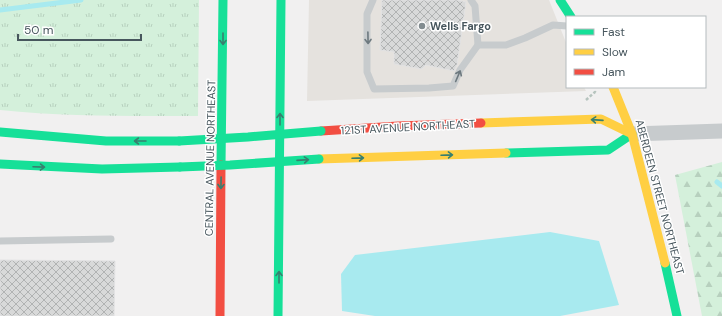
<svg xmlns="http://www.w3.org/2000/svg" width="722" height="316" font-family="'DM Sans',sans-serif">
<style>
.commercial{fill:#e5e2de}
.grass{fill:url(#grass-tufts)}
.forest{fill:url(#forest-firs)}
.water{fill:#a8eaef}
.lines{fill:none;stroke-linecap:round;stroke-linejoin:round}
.stream{stroke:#a8eaef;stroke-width:5}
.building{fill:url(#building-cross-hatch);stroke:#e2e2e3}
.path{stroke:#b6c4be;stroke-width:2.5;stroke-dasharray:3 2;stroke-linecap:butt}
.lane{stroke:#c7cbcd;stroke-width:7}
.street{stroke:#c7cbcd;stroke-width:15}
.fast{stroke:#16e098;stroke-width:9}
.slow{stroke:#ffcf43;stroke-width:9}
.jam{stroke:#f24e42;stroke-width:9}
.fast-bridge{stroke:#16e098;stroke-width:9}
.oneway{stroke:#6d797f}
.oneway2{stroke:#387f6f}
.poi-dot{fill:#828c90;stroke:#fff;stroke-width:1.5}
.labels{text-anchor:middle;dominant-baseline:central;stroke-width:3;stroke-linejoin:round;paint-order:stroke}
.poi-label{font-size:11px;font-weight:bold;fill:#47565d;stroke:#fff;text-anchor:start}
.street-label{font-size:11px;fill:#47565d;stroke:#fff}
</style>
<defs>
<pattern id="grass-tufts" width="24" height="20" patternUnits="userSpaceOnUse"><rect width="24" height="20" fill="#d4f0db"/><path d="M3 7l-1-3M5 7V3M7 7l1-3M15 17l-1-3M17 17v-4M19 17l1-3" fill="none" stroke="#b7d0be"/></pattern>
<pattern id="forest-firs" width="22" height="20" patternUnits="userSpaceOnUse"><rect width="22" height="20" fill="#d4f0db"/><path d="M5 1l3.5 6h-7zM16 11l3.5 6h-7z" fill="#b7d0be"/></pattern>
<pattern id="building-cross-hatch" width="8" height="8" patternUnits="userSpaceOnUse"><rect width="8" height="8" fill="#d8d9d9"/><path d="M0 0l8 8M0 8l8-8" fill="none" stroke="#b1b3b3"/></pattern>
</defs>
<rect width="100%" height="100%" fill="#f1f0f0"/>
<polygon class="commercial" points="309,0 549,0 567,45 567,87 584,87 586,91 307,101"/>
<path class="grass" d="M0,0H199L198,116C132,116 66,117 0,110Z"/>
<polygon class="forest" points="722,162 722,316 702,316 675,175"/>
<polygon class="water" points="550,232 599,241 619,305 560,316 375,316 342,311 341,274 355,255"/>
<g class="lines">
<g class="stream">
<polyline points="0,10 81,0"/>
<polyline points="717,182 722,186"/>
</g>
</g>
<g class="building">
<polygon points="382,0 458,0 466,2 457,65 454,71 426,65 422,69 394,64 394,52 380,50"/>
<polygon points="0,260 115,261 114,316 0,316"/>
</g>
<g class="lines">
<polyline class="path" points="586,100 595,92 596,93"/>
<g class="lane">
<polyline points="373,0 367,14 367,72 374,89 429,88 453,86 460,70 478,45 506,45 525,38 553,25 567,26"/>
<polyline points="471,0 475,6 478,45"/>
<polyline points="0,241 111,239"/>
</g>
<polyline class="street" points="632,134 722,131"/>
<g class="fast">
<polyline points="560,0 571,17"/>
<polyline points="0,132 106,141 179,141"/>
<polyline points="506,153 608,150 632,134"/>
<polyline points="0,164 102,169 180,167"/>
<polyline points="221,165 223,0"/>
<polyline points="665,263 677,316"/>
<polyline points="278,316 281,0"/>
</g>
<g class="slow">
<polyline points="613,87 632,134 665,263"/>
<polyline points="481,123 601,119 632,134"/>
<polyline points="319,159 506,153"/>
</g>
<g class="jam">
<polyline points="321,131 398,126 481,123"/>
<polyline points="220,316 221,165"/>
</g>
<g class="fast-bridge">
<polyline points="179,141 248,137 321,131"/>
<polyline points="180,167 230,165 319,159"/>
</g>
</g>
<defs><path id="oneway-shaft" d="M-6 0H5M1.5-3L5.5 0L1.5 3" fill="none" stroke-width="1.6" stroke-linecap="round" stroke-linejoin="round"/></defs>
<g class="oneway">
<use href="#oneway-shaft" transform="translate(368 38) rotate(89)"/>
<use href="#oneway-shaft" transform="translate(458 76) rotate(-67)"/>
</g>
<g class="oneway2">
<use href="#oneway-shaft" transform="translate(223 39) rotate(90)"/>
<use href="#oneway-shaft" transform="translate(280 119) rotate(-90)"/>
<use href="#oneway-shaft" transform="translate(597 120) rotate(-176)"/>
<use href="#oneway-shaft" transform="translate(140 141) rotate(180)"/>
<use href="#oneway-shaft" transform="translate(447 155) rotate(-2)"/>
<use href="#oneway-shaft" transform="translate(358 158) rotate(-2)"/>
<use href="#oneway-shaft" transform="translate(303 160) rotate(-4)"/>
<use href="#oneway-shaft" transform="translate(39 167) rotate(2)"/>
<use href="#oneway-shaft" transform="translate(221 183) rotate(91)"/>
<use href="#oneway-shaft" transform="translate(279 277) rotate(-90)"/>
</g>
<circle class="poi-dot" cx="422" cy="26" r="4"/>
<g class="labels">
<g class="poi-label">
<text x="430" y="26">Wells Fargo</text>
</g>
<g class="street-label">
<text transform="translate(408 127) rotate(-3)">121ST AVENUE NORTHEAST</text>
<text transform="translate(210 158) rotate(-89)">CENTRAL AVENUE NORTHEAST</text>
<text transform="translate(660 197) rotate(75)">ABERDEEN STREET NORTHEAST</text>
</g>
</g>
<rect x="566" y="16" width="140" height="72" fill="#ffffff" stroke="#b5bbbe"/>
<rect x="574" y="29" width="20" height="6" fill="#16e098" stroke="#b5bbbe"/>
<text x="602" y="36" font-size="12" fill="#47565d">Fast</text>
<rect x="574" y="49" width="20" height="6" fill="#ffcf43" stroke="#b5bbbe"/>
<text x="602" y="56" font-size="12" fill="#47565d">Slow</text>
<rect x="574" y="69" width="20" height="6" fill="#f24e42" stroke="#b5bbbe"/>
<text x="602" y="76" font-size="12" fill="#47565d">Jam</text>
<path d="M18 34v6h123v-6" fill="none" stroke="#47565d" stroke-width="2"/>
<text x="24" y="34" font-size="12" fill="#47565d" stroke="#ffffff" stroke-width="3" paint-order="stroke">50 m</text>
</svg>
